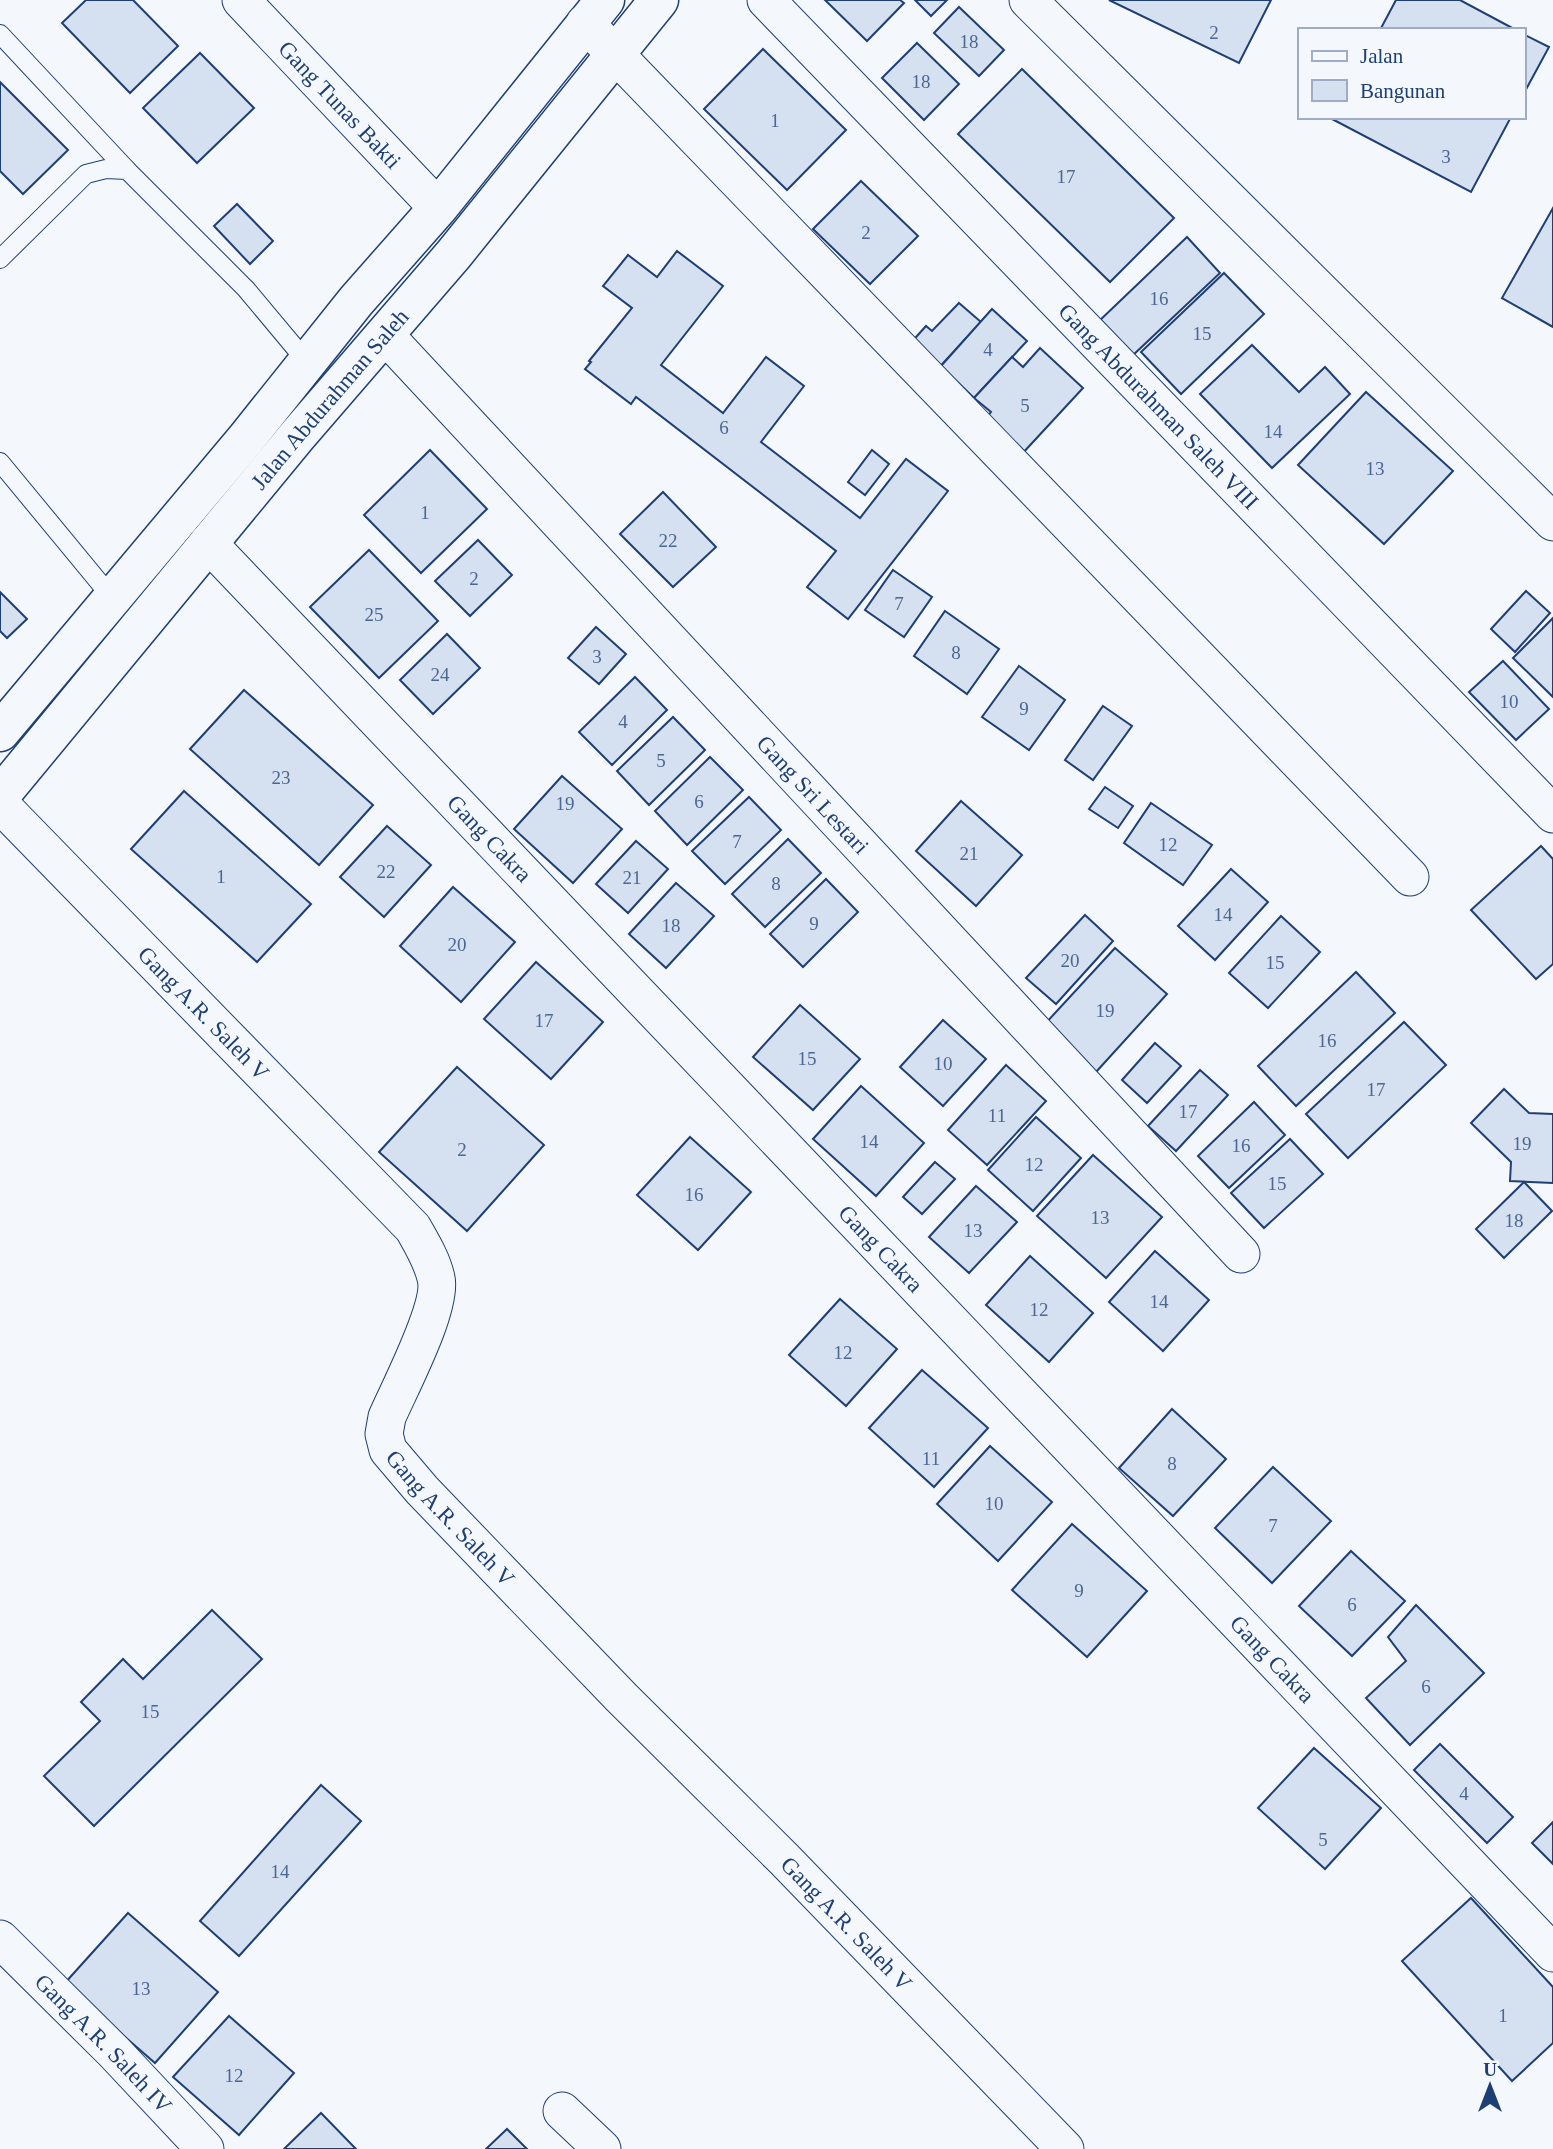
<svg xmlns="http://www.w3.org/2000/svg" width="1553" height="2149" font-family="'Times New Roman',serif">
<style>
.building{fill:#d5e0f0;stroke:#1d3f73;stroke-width:2}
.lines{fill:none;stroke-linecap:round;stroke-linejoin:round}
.service-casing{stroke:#1d3f73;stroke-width:20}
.minor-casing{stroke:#1d3f73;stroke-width:39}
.tertiary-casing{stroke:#1d3f73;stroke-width:41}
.service{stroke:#f4f7fb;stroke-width:18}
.minor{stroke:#f4f7fb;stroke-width:37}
.tertiary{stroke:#f4f7fb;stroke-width:38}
.labels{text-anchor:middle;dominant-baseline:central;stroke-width:5;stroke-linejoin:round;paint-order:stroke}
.number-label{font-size:19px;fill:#4b6792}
.street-label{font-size:23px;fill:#1d3f73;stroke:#f4f7fb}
</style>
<rect width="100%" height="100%" fill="#f4f7fb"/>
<g class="building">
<polygon points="86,0 133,0 178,46 130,93 62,23"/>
<polygon points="825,0 900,0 904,3 867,41"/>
<polygon points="915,0 947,0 931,16"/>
<polygon points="1109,0 1271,0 1239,63"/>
<polygon points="1396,0 1460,0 1516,30 1380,30"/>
<polygon points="959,7 1004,50 979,76 934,33"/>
<polygon points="1523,34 1549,47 1523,95"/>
<polygon points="917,43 959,84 924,120 882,78"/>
<polygon points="763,49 846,130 787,190 704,109"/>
<polygon points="200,53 254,108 197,163 143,108"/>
<polygon points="1022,69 1174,218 1110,282 958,134"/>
<polygon points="0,82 68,150 23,194 0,171"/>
<polygon points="1333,117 1511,117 1471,192 1332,119"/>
<polygon points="861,181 918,236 870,284 813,229"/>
<polygon points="237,204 273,241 250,264 214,226"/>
<polygon points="1553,208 1553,327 1502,298"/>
<polygon points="1187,237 1220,273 1131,357 1097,323"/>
<polygon points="677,251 723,286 661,365 723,413 766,357 804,386 761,442 860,518 906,459 948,491 848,619 807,587 836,551 636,397 631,404 585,369 591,362 589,361 632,308 603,286 628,255 657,277"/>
<polygon points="1224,273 1264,314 1181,394 1141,352"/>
<polygon points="959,303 981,322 936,371 908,346 926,326 932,331"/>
<polygon points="992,309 1027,341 974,398 941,366"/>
<polygon points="1252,345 1299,392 1325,367 1350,394 1272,468 1200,394"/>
<polygon points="1040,348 1083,388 1021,455 984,421 991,412 974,398 1012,357 1023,367"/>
<polygon points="1366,392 1453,471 1384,544 1298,465"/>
<polygon points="430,450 487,509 421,573 364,515"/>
<polygon points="872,450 889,464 865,495 848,482"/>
<polygon points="663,492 716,547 673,587 620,534"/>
<polygon points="478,540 512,575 470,616 435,581"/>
<polygon points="369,550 438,621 379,678 310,607"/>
<polygon points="893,570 932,597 904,637 865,610"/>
<polygon points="1526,591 1550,613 1515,652 1491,629"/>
<polygon points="0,592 27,619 7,638 0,631"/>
<polygon points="945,611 999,649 967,694 914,656"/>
<polygon points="1553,618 1553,697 1513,658"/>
<polygon points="596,627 626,654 599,684 568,658"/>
<polygon points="447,634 480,668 433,714 400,680"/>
<polygon points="1503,661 1549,709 1516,740 1469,692"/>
<polygon points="1019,666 1065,700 1029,750 982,717"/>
<polygon points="635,677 667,710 612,765 579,732"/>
<polygon points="244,690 373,805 319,865 190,749"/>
<polygon points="1103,706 1132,726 1093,780 1065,760"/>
<polygon points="673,717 705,750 649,805 617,771"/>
<polygon points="710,757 743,790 687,845 655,811"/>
<polygon points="562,776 622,829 573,883 514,829"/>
<polygon points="1105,787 1133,806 1118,828 1089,809"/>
<polygon points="184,791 311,904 257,962 131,849"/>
<polygon points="749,797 781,830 725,884 692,851"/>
<polygon points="961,801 1022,855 976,906 916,851"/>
<polygon points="1151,803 1212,845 1183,885 1124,843"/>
<polygon points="387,826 431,865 384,917 340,877"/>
<polygon points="788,839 821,873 765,927 732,894"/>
<polygon points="636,841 668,869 628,913 596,884"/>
<polygon points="1541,846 1553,859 1553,964 1536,979 1471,910"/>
<polygon points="1231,869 1268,902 1215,960 1178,926"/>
<polygon points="826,879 858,912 803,967 770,934"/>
<polygon points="676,883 714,916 666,968 629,934"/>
<polygon points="453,887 515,942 461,1002 400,946"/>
<polygon points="1085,915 1113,941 1056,1004 1026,978"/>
<polygon points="1281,916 1320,952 1268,1008 1229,973"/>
<polygon points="1115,948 1167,994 1096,1072 1044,1025"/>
<polygon points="536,962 603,1022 551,1079 484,1019"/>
<polygon points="1356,972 1395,1013 1296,1106 1258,1066"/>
<polygon points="800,1005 860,1059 813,1110 753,1057"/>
<polygon points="943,1020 986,1059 943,1106 900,1067"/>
<polygon points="1404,1022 1446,1065 1348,1158 1306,1114"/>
<polygon points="1155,1043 1181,1066 1147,1103 1122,1080"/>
<polygon points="1006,1065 1046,1101 987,1165 948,1130"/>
<polygon points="457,1067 544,1145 467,1231 379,1152"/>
<polygon points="1200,1070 1228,1095 1176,1151 1148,1126"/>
<polygon points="861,1086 924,1143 876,1196 813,1139"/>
<polygon points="1504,1089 1529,1113 1553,1114 1553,1183 1510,1181 1511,1162 1471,1123"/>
<polygon points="1254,1102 1285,1135 1229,1188 1198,1156"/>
<polygon points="1036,1117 1081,1158 1033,1211 988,1170"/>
<polygon points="690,1137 751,1192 698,1250 637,1195"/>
<polygon points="1290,1139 1323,1174 1264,1228 1231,1193"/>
<polygon points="1093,1155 1162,1217 1106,1278 1037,1216"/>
<polygon points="935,1162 955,1179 922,1214 903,1197"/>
<polygon points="1524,1182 1552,1211 1504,1258 1476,1229"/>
<polygon points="976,1186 1017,1222 969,1273 929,1237"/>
<polygon points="1155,1251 1209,1300 1163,1351 1109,1302"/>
<polygon points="1030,1256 1093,1313 1049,1362 986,1305"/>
<polygon points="840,1299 897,1349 846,1406 789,1355"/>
<polygon points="922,1370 988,1428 934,1487 869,1428"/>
<polygon points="1172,1409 1226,1459 1173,1516 1119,1468"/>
<polygon points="990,1446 1052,1502 998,1561 937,1504"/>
<polygon points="1273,1467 1331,1521 1272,1583 1215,1528"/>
<polygon points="1072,1524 1147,1591 1087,1657 1012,1590"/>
<polygon points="1351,1551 1405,1601 1352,1656 1299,1606"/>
<polygon points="1416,1605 1484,1673 1410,1745 1366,1698 1406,1661 1388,1637"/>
<polygon points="212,1610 262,1659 94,1826 44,1776 100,1721 81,1702 123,1659 143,1679"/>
<polygon points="1440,1744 1513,1817 1487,1843 1414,1770"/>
<polygon points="1314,1748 1381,1808 1325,1869 1258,1808"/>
<polygon points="321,1785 361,1821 239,1956 200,1921"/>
<polygon points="1553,1822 1553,1864 1532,1843"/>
<polygon points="1471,1898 1553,1987 1553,2043 1512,2081 1402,1961"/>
<polygon points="128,1913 218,1992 155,2063 64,1984"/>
<polygon points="229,2016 294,2073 239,2135 173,2077"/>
<polygon points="321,2113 356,2149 284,2149"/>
<polygon points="507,2129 527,2149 486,2149"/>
</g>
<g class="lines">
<g class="service-casing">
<g id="service">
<polyline points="0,34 127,170"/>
<polyline points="0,259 86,174 106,169 127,170 246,289 307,362"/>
<polyline points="0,462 113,599"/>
</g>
</g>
<g class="minor-casing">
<g id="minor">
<path id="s1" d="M241,0L438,208"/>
<path id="s2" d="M766,0L1553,814"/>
<polyline points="1028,0 1553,522"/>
<polyline points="585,23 1410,877"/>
<path id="s3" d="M385,335L1241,1254"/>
<path id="s4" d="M208,543L1553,1953"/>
<path id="s5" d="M0,804L413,1228C422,1244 432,1260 436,1278C443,1306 400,1387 387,1417L384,1434L388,1450L422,1490L621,1697L784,1859L1065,2149"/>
<path id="s6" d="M0,1939L114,2052L205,2149"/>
<polyline points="562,2111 602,2149"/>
</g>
</g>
<g class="tertiary-casing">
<g id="tertiary">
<polyline points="0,732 245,440 356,301 438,208 605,0"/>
<path id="s7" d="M0,796L297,436L454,254L659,0"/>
</g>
</g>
<use href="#service" class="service"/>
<use href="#minor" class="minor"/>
<use href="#tertiary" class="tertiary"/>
</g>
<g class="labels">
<g class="number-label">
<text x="1214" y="32">2</text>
<text x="969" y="41">18</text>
<text x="921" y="81">18</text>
<text x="775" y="120">1</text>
<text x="1446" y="156">3</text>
<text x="1066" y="176">17</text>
<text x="866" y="232">2</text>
<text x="1159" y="298">16</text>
<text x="1202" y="333">15</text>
<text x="988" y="349">4</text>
<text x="1025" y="405">5</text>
<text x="724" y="427">6</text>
<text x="1273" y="431">14</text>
<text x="1375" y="468">13</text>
<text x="425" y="512">1</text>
<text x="668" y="540">22</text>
<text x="474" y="578">2</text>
<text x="899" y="603">7</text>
<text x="374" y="614">25</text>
<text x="956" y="652">8</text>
<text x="597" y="656">3</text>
<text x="440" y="674">24</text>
<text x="1509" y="701">10</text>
<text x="1024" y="708">9</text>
<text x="623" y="721">4</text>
<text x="661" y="760">5</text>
<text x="281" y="777">23</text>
<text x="699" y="801">6</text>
<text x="565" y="803">19</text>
<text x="737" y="841">7</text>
<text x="1168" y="844">12</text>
<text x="969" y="853">21</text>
<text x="386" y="871">22</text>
<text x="221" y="876">1</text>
<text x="632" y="877">21</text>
<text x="776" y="883">8</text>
<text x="1223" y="914">14</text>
<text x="814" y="923">9</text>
<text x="671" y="925">18</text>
<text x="457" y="944">20</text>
<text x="1070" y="960">20</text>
<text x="1275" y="962">15</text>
<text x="1105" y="1010">19</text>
<text x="544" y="1020">17</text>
<text x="1327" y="1040">16</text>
<text x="807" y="1058">15</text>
<text x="943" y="1063">10</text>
<text x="1376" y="1089">17</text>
<text x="1188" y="1111">17</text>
<text x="997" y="1115">11</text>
<text x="869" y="1141">14</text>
<text x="1522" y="1143">19</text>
<text x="1241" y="1145">16</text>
<text x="462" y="1149">2</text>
<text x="1034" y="1164">12</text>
<text x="1277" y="1183">15</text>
<text x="694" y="1194">16</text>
<text x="1100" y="1217">13</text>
<text x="1514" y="1220">18</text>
<text x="973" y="1230">13</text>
<text x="1159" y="1301">14</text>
<text x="1039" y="1309">12</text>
<text x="843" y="1352">12</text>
<text x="931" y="1458">11</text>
<text x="1172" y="1463">8</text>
<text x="994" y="1503">10</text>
<text x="1273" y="1525">7</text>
<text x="1079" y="1590">9</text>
<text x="1352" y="1604">6</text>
<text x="1426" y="1686">6</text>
<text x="150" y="1711">15</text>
<text x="1464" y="1793">4</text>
<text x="1323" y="1839">5</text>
<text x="280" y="1871">14</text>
<text x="141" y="1988">13</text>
<text x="1503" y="2015">1</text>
<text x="234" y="2075">12</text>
</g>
<g class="street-label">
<text stroke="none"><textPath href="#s1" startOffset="144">Gang Tunas Bakti</textPath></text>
<text stroke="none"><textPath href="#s7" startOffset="516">Jalan Abdurahman Saleh</textPath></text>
<text stroke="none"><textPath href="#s2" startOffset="565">Gang Abdurahman Saleh VIII</textPath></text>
<text stroke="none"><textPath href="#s3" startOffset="628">Gang Sri Lestari</textPath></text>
<text stroke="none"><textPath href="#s4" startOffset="408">Gang Cakra</textPath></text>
<text stroke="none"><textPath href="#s5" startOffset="292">Gang A.R. Saleh V</textPath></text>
<text stroke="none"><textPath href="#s4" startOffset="975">Gang Cakra</textPath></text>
<text stroke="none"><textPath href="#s5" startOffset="922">Gang A.R. Saleh V</textPath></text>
<text stroke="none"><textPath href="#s4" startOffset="1542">Gang Cakra</textPath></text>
<text stroke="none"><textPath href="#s5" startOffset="1489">Gang A.R. Saleh V</textPath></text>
<text stroke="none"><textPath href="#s6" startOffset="147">Gang A.R. Saleh IV</textPath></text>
</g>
</g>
<rect x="1298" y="28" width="228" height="91" fill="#f4f7fb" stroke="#9eadc5" stroke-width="2"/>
<rect x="1312" y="51" width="35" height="10" fill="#f4f7fb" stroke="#9eadc5" stroke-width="2"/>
<text x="1360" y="63" font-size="21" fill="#1d3f73">Jalan</text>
<rect x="1312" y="80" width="35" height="21" fill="#d5e0f0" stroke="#9eadc5" stroke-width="2"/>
<text x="1360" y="98" font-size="21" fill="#1d3f73">Bangunan</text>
<g transform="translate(1490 2086)" stroke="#f4f7fb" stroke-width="5" paint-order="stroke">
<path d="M0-5L12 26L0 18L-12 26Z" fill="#1d3f73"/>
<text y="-10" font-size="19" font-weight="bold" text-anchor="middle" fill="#1d3f73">U</text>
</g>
</svg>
